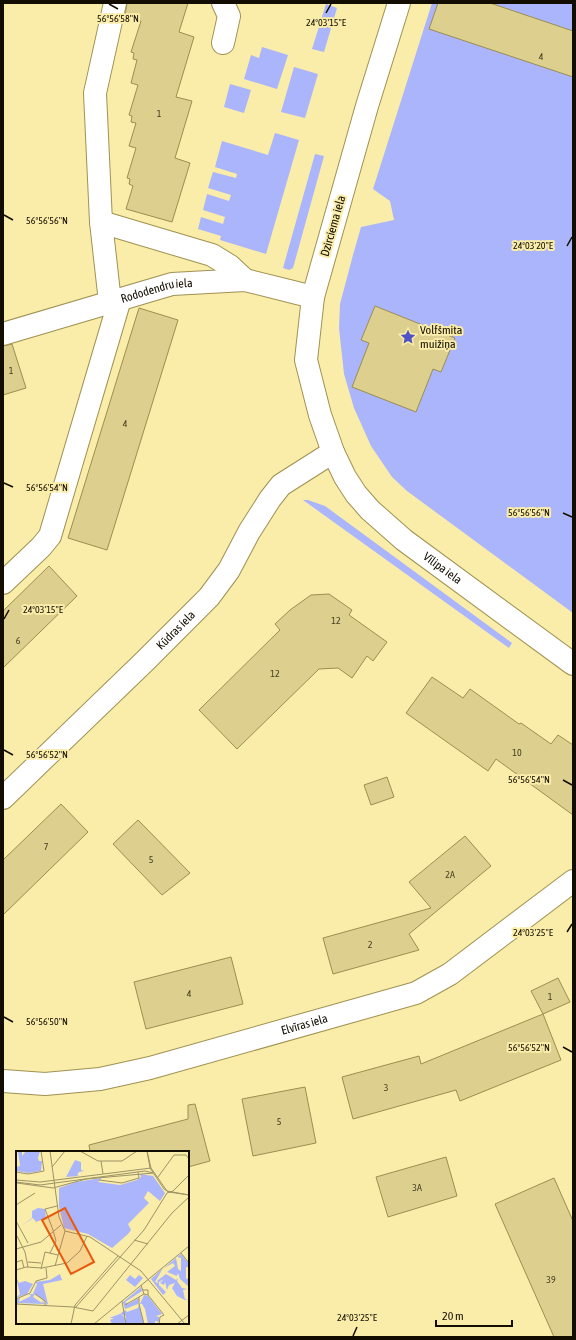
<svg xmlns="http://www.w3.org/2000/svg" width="576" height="1340" font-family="'Asap Condensed',sans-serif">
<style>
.green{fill:#abb5fb}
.building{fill:#ddcf8d;stroke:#9c8e4f}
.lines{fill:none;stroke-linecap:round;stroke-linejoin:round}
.minor-casing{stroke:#9f9252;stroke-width:24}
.tertiary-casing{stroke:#9f9252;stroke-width:24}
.minor{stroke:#fff;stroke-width:22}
.tertiary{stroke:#fff;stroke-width:22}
.ticks{fill:none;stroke:#120d00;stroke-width:1.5}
.labels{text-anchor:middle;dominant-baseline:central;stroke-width:4;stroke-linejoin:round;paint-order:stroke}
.number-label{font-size:10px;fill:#453e23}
.street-label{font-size:12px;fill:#120d00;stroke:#faeca9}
.poi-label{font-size:12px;fill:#120d00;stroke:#faeca9;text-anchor:start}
.inset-road{fill:none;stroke:#9d9365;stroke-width:1}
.view{fill:#e8590c;fill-opacity:0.15;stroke:#e8590c;stroke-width:2}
.inset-edge{fill:none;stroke:#120d00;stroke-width:2}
.ticks-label{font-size:10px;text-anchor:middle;fill:#120d00;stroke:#faeca9;stroke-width:4;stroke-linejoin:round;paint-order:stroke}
</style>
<rect width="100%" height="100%" fill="#faeca9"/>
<g class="green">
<polygon points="432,3 573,3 573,613 407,491 392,477 371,446 354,408 344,374 339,328 340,304 353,255 361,227 394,220 390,201 373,189"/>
<polygon points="326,4 337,8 324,52 312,49"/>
<polygon points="262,47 288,55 277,89 244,79 251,55 259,58"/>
<polygon points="294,67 318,74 305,118 281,112"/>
<polygon points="230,84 251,90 244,113 224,107"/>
<polygon points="275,133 299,140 266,254 220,240 221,236 198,229 201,217 223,224 225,217 203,210 207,194 229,201 231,195 208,188 213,172 236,178 237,174 215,167 222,141 268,155"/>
<polygon points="315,154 324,156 293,268 289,270 283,268"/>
<polygon points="303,500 308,500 325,506 512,643 509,648"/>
</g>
<g class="building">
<polygon points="127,3 188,3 179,32 194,37 176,97 192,101 175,158 190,163 172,222 126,209 133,186 129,184 130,179 127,178 136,148 129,146 136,123 131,122 132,116 129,115 138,85 131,83 137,60 133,59 134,53 131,52 141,21 125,16"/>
<polygon points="438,3 490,3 573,31 573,77 429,29"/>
<polygon points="375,306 455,338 441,372 433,369 416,412 352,387 369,343 361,340"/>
<polygon points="139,308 178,320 107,550 68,538"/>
<polygon points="12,344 26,388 3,395 3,346"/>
<polygon points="49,566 77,596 3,668 3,611"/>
<polygon points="329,594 352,610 349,615 387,642 373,661 367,656 352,678 338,668 319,669 237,749 199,710 280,630 275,624 290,610 311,595"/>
<polygon points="432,677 463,698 470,689 519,724 521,723 551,744 558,735 573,745 573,815 496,759 488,771 406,713"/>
<polygon points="387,777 394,797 371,805 364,785"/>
<polygon points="61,804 88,832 3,915 3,860"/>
<polygon points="138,820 190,873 162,895 113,844"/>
<polygon points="465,836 491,866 409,934 419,950 333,974 323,938 431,908 409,882"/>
<polygon points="231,957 243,1004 146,1029 134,982"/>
<polygon points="558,978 570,1002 543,1014 531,991"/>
<polygon points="543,1014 561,1060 460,1101 456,1090 353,1119 342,1077 419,1056 421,1064"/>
<polygon points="305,1087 316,1143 253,1156 242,1099"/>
<polygon points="195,1104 210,1161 188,1167 188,1152 90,1152 89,1145 188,1119 188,1105"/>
<polygon points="446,1157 457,1196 388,1217 376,1177"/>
<polygon points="554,1178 573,1221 573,1337 554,1337 495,1204"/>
</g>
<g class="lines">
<g class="minor-casing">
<g id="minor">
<polyline points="223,43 229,16 223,3"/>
<polyline points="101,222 212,255 230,266 245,280"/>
<polyline points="110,302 101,222 95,93 115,3"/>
<path id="s1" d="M3,334L172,284L245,280L313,297"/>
<polyline points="3,583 41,547 50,536 120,299"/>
<path id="s2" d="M3,798L145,661L209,597L229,570L249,532L270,499L281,485L333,452"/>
<path id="s3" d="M3,1081L45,1084L100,1079L150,1068L416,993L450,974L573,881"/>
</g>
</g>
<g class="tertiary-casing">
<g id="tertiary">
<path id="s4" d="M399,3L367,106L313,297L306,360L320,415L333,452L345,477L356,494L370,510L404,540L573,664"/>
</g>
</g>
<use href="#minor" class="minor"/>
<use href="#tertiary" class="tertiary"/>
</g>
<path class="ticks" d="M109,4L118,9M326,13L331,4M4,215L13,220M567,246L572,237M4,483L13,487M563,513L572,517M4,619L9,610M4,750L13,755M563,780L572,785M567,932L572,924M4,1017L13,1022M563,1047L572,1052M353,1336L357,1327"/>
<defs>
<g id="sight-bare" transform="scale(1.2)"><path d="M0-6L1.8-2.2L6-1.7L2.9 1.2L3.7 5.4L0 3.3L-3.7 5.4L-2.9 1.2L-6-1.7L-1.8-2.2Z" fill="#5152c8" stroke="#faeca9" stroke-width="2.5" paint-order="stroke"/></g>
</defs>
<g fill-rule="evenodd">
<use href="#sight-bare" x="408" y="337"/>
</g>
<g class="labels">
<g class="number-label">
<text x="541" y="56">4</text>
<text x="159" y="113">1</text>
<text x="11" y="370">1</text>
<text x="125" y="423">4</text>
<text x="336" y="620">12</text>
<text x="18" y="640">6</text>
<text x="275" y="673">12</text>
<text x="517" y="752">10</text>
<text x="46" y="846">7</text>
<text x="151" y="859">5</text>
<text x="450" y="874">2A</text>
<text x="370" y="944">2</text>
<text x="189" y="993">4</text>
<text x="550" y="996">1</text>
<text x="386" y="1087">3</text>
<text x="279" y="1121">5</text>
<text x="417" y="1187">3A</text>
<text x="551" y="1279">39</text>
</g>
<g class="street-label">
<text transform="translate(333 226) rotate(-74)">Dzirciema iela</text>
<text stroke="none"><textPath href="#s1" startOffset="160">Rododendru iela</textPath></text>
<text stroke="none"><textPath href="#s4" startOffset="628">Vīlipa iela</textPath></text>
<text stroke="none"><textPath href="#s2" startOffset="241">Kūdras iela</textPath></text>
<text stroke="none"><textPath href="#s3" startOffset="309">Elvīras iela</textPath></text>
</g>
<g class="poi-label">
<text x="420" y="330">Volfšmita<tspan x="420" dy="14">muižiņa</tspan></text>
</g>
</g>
<g transform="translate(16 1151)">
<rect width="173" height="173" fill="#faeca9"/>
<path d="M2,0H6V5L10,0H24L22,7L23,10H26L25,20L12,22L0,20V16L4,15ZM59,9L65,11V19L68,20L63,21L61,24L63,25L50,26ZM124,23L137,25L149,42L144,50L132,40L128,47L133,52L112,73L115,79L112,83L96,97L72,83L48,77L43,55V37L60,31L86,27L82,31L104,34L121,29L125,26ZM22,57L29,58L30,67L20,71L17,67L5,75L16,67V60ZM165,103L173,113V116H170V128L173,127V136L164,128L162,122L161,125L151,121L159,115L157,112L148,117L160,107L162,118L165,120V107L161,106ZM147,117L139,131L143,132L141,130L150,123L160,129L162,127L161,130L166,137L171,138L167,139L169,148L172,149H169L161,145L156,137L159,132L153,134L151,139L149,131L148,134L144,132L148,128L143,131V134L150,141L147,144L135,128ZM44,123L46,129L27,133L32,153L30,154L29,150L19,143L17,146L26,152L27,149L28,153L1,152V148L4,147L3,151L15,145L13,143H17L21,133L19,131L34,129ZM114,124L119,128L123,124L127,127L119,136L110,129ZM0,126L3,132L9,130L17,133L11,143L0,147L4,143ZM125,136L126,140L109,151L112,153L123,147L122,153L109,158L107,151ZM128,144L132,145L146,163L140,165L143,166V171L139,170V173H132L129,158L126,153H124ZM123,153L128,173H110V165L104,163L109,159L111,161L122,157ZM104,163L109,166V173H96L94,169L98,167H93Z" fill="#abb5fb"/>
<path class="inset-road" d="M34,0L43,66L49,80M64,0L82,10H106L121,0M131,0L135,17M131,0L134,17L148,38L153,41L173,44M85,10L87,23M36,16L49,0M0,21L12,23L28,20L25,0M142,26L158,4H170L173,8M0,29L24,31L135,17L151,40L173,44M83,29L106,32L123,27L122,21M0,31L24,34L129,20L137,22M1,32L37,37L70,28L137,22M0,54L19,42M0,70L12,92M37,79L29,58L41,55M49,80L74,86L125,120L169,173M1,85L9,101L12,116M118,89L132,93M0,98L25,91L45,74M34,102L40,90L37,79M165,102L173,112M1,111L6,109L8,117M12,111L25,112M39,115L49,80M25,118L29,101L42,104M0,119L10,116L26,117L51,112L64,100L71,85M125,134L128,143L123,146V153L128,173M127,139H132V144L128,143M19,143L29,150V154M132,144L148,164L144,166L143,173M106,150L110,173M0,153L57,156L77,160L156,62L173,46M1,153L0,148L14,142L20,130L31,127L30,117M109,154L123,146M59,157L128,79L151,42L157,40L173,24M55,173L59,154L102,105M78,173L173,95M161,173L173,164"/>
<path class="view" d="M49,57L78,111L55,123L26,69Z"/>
<rect width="173" height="173" class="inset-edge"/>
</g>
<g class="ticks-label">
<text x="118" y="22">56°56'58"N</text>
<text x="326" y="26">24°03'15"E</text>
<text x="47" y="224">56°56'56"N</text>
<text x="533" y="249">24°03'20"E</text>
<text x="47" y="491">56°56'54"N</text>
<text x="529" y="516">56°56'56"N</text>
<text x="43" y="613">24°03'15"E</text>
<text x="47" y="758">56°56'52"N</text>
<text x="529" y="783">56°56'54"N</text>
<text x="533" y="936">24°03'25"E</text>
<text x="47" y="1025">56°56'50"N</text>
<text x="529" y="1051">56°56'52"N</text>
<text x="357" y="1321">24°03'25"E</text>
</g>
<rect width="576" height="1340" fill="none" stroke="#120d00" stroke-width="8"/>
<path d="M436 1320v6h76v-6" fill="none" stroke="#120d00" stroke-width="2"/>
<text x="442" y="1320" font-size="12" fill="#120d00" stroke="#faeca9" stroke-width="3" paint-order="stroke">20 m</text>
</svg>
